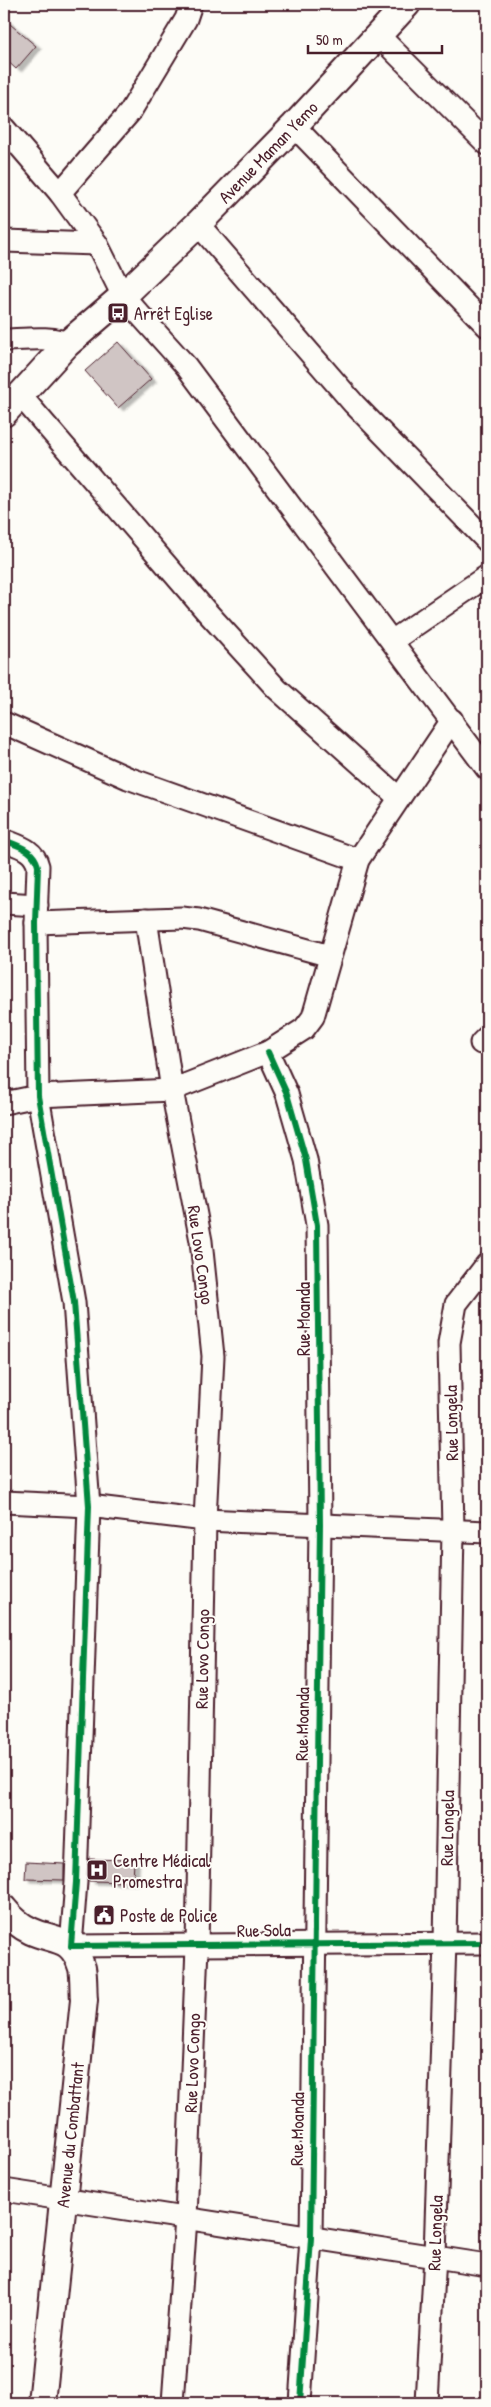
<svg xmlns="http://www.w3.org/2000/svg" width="491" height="2407" font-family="'Patrick Hand',sans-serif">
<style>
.building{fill:#d0c5c4;stroke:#4a1f2b;filter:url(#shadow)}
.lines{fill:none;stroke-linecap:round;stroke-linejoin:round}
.minor-casing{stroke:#4a1f2b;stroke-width:25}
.tertiary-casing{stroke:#4a1f2b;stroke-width:30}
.minor{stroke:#fdfcf7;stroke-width:21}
.tertiary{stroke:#fdfcf7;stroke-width:26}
.cycleway-casing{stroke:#fdfcf7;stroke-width:9}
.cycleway{stroke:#00873e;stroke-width:6}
.labels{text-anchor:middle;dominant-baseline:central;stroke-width:4;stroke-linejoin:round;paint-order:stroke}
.street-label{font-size:18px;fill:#4a1f2b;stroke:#fdfcf7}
.poi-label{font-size:18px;fill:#4a1f2b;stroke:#fdfcf7;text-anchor:start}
</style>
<defs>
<filter id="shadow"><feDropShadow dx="5.5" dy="3" stdDeviation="1" flood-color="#0004"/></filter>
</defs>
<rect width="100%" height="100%" fill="#fdfcf7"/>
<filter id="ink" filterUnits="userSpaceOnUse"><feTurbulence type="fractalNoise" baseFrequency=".02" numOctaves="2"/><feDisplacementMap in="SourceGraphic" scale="10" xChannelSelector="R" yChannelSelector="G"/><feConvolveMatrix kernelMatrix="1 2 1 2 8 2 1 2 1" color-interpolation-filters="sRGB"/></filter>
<g filter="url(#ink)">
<g class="building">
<polygon points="4,19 36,46 16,69 4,58"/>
<polygon points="118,342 151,379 118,408 85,371"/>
<polygon points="89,1859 134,1860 133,1882 89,1881"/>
<polygon points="26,1862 64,1864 64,1880 25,1879"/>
</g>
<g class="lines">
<g class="minor-casing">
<g id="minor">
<polyline points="379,36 487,144"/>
<polyline points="294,126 487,326"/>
<polyline points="4,128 60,193 97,244 123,296 186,366 487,769"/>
<polyline points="60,193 130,112 186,19 191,4"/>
<polyline points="198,224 354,404 487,541"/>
<polyline points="4,241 97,244"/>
<path d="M4,340C18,340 56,335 67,344"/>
<polyline points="20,395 206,611 277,689 399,798"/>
<polyline points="392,641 487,576"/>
<polyline points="4,723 128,778 358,860"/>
<path d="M4,840C18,846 34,849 38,866L36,923L38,1096L74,1302L89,1506L76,1882L71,1946L487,1943"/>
<polyline points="4,903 37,905"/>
<polyline points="146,919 172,1090 201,1241 213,1356 205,1520 197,1947 186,2218 173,2403"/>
<polyline points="36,923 182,918 199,920 330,956"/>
<polyline points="481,1043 487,1037"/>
<polyline points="268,1052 287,1094 306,1160 317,1225 320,1525 311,2238 300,2403"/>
<polyline points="4,1103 38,1096 172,1090 268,1052 304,1029 313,1017 358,860 452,720"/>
<polyline points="4,1502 89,1506 205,1520 487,1532"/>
<polyline points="4,2190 487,2265"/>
<polyline points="427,2403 435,2255 445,1942 453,1530 449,1343 456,1304 487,1264"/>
</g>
</g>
<g class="tertiary-casing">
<g id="tertiary">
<polyline points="4,413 67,344 123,296 198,224 294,126 407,4"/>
<path d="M4,1909C12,1919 20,1926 31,1931C55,1942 72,1935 82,1968C84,1978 83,1990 84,2000L42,2403"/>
</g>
</g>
<use href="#minor" class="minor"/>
<use href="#tertiary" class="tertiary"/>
<g class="cycleway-casing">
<g id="cycleway">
<path d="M4,840C18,846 34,849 38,866L36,923L38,1096L74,1302L89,1506L76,1882L71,1946L487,1943"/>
<polyline points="268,1052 287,1094 306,1160 317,1225 320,1525 311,2238 300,2403"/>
</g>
</g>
<use href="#cycleway" class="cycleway"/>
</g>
</g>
<defs>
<g id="bus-square" transform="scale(1.125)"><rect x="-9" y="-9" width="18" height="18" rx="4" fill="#4a1f2b" stroke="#fdfcf7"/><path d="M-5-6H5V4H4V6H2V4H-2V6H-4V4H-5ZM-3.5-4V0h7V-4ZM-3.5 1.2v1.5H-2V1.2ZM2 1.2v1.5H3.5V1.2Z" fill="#fff"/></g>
<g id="hospital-square" transform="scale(1.125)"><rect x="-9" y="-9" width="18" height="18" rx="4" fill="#4a1f2b" stroke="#fdfcf7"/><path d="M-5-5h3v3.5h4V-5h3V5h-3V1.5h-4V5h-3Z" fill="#fff"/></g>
<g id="civic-square" transform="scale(1.125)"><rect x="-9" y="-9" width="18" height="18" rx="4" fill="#4a1f2b" stroke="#fdfcf7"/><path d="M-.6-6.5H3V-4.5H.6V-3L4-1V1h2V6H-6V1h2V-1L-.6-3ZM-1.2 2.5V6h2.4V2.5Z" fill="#fff"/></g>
</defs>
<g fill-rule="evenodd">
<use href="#bus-square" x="118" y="313"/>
<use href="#hospital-square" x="97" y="1870"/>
<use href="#civic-square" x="104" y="1915"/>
</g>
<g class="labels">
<g class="street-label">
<text transform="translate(268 152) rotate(-46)">Avenue Maman Yemo</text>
<text transform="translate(201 1255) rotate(82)">Rue Lovo Congo</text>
<text transform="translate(303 1319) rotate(-90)">Rue Moanda</text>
<text transform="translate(451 1423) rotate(-91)">Rue Longela</text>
<text transform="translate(202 1659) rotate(-89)">Rue Lovo Congo</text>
<text transform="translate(302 1724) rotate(-89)">Rue Moanda</text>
<text transform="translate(447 1828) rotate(-89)">Rue Longela</text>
<text transform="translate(264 1930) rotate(-1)">Rue Sola</text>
<text transform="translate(192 2063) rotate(-88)">Rue Lovo Congo</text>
<text transform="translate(297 2129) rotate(-89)">Rue Moanda</text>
<text transform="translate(70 2135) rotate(-84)">Avenue du Combattant</text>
<text transform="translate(435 2233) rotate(-88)">Rue Longela</text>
</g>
<g class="poi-label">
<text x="134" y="313">Arrêt Eglise</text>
<text x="113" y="1860">Centre Médical<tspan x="113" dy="21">Promestra</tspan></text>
<text x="120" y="1915">Poste de Police</text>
</g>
</g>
<rect width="491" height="2407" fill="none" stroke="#fdfcf7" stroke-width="20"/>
<rect x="10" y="10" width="471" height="2387" fill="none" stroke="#4a1f2b" stroke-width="2" filter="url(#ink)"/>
<path d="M308 45v8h134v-8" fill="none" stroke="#4a1f2b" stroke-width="2.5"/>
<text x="316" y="45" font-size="15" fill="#4a1f2b" stroke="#fdfcf7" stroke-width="4" paint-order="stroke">50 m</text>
</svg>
